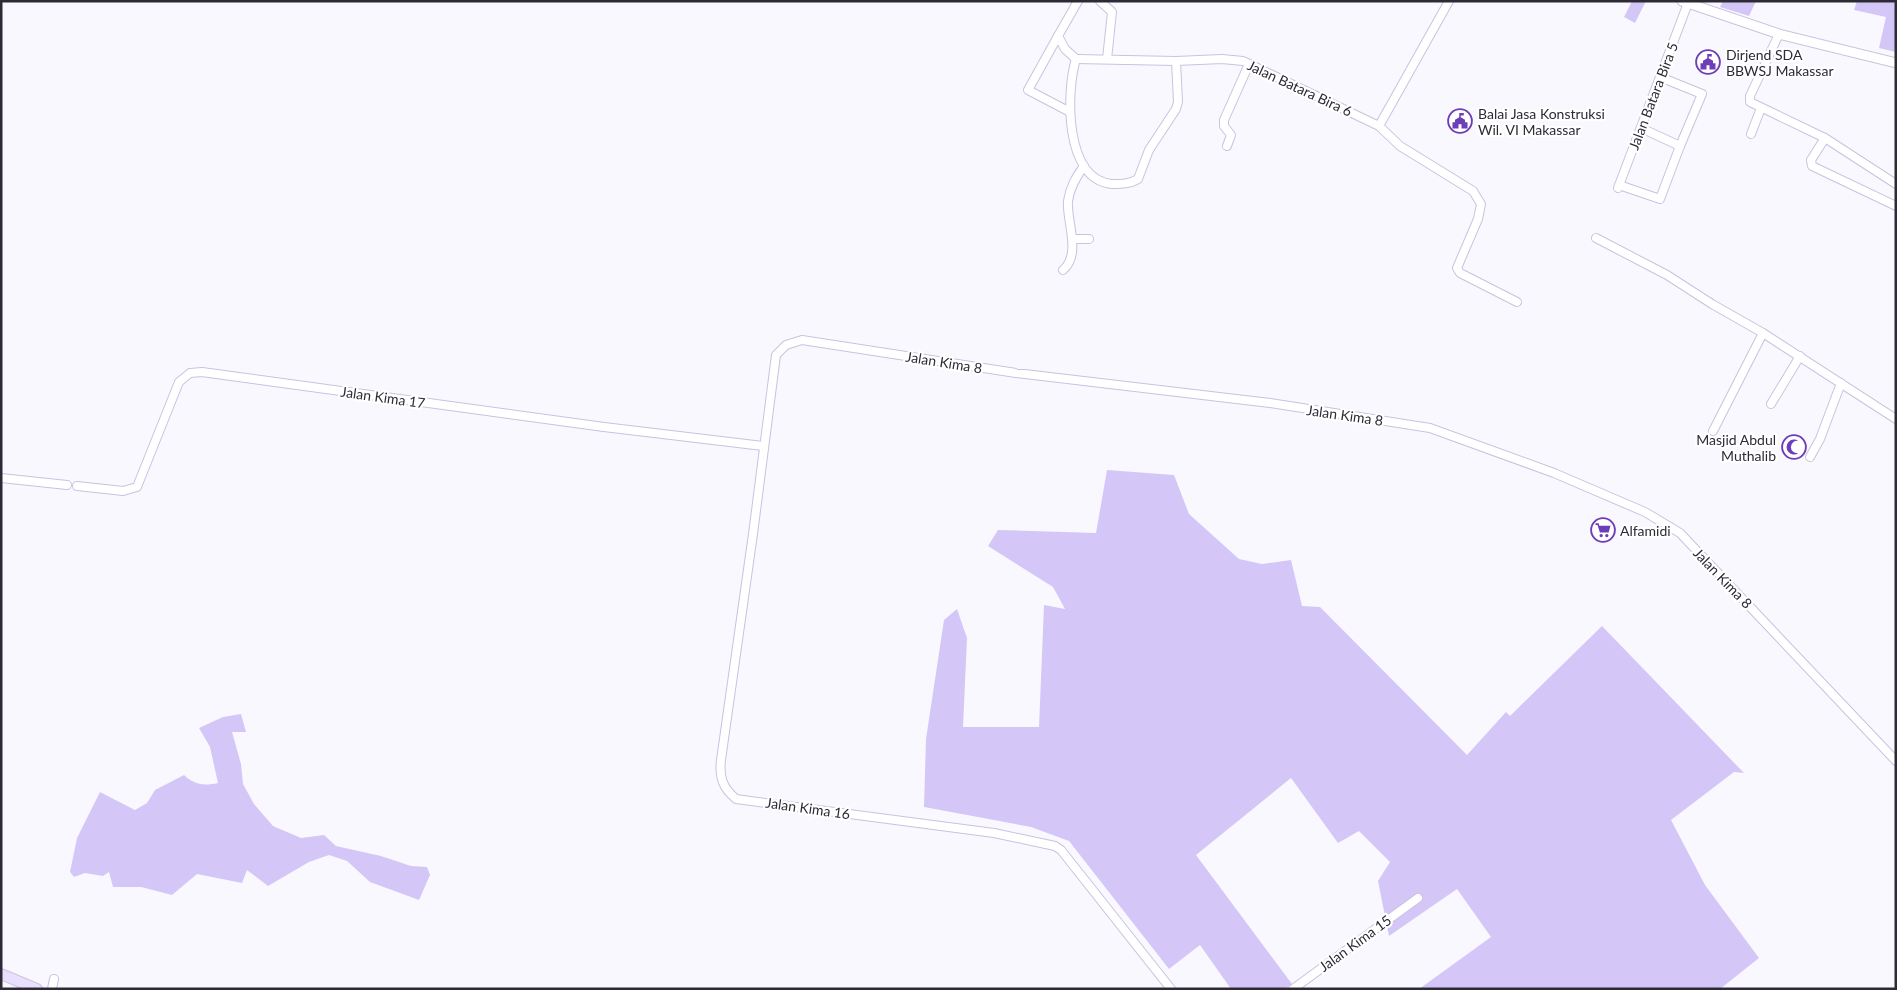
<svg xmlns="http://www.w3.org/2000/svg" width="1897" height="990" font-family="Lato,sans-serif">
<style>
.green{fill:#d4c7f8}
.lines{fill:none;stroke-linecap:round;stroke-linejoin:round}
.minor-casing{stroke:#c9c2e0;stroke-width:10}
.tertiary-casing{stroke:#c9c2e0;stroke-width:11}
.secondary-casing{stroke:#c9c2e0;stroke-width:12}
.minor{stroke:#fff;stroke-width:8}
.tertiary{stroke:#fff;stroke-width:9}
.secondary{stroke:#e9e0fe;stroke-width:10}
.labels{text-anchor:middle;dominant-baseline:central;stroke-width:4.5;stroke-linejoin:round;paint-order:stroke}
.poi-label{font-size:14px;fill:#2d2a36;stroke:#fff;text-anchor:start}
.street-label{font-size:14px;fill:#2d2a36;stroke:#fff}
</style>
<rect width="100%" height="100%" fill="#faf8ff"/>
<g class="green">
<polygon points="1632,1 1646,1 1635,23 1624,17"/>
<polygon points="1723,1 1756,1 1749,16 1720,7"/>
<polygon points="1857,1 1896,1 1896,52 1879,48 1886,17 1854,10"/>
<polygon points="1107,470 1174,475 1189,514 1239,559 1262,564 1291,560 1302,606 1320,607 1467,755 1506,712 1510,716 1602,626 1744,773 1734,772 1671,820 1705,885 1759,958 1720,989 1419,989 1491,937 1457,889 1389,936 1378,881 1390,862 1359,831 1338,843 1291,778 1196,855 1292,984 1285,989 1231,989 1200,945 1169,969 1069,841 1031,827 924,807 926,739 944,620 957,609 967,638 963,727 1039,727 1044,605 1065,609 1053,587 988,546 998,530 1096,533"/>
<path d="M241,714L246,732H232L241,764L243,784L254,804L273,826L301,838L324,835L336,846L381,856L411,866L427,867L430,875L419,900L370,882L347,861L329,855L309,862L268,886L247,870L242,883L197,874L172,895L141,887H113L109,872L103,876L85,873L74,877L70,872L77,838L100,792L135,810L147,803L155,790L184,775C195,785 204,786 218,783L210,747L199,728L223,717Z"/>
</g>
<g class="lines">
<g class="minor-casing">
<g id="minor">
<polyline points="1100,1 1112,12 1107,59"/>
<polyline points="1779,34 1750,96 1750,102 1825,138 1896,184"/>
<polyline points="1058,36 1028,90 1070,112"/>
<polyline points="1076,59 1176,61 1222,59 1243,61 1379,126 1449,1"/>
<path d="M1076,59C1066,91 1064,180 1112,184C1121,184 1130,184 1138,179L1149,150L1176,109L1178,102L1176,61"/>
<polyline points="1076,59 1065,49 1058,36 1078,1"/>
<polyline points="1660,77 1702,94 1680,146"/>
<polyline points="1379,126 1400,146 1473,191 1481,204 1478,219 1457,268 1460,273 1517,302"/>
<polyline points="1751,134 1761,108"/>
<polyline points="1825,138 1811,160 1812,166 1896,206"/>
<polyline points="1227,146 1231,135 1224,126 1224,120 1249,64"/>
<polyline points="1619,185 1660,199 1680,146 1641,128"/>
<polyline points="1618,188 1688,3"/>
<polyline points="1596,238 1667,275 1712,304 1763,333 1896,419"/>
<polyline points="1073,239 1089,239"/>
<path d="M1063,270C1082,254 1066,220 1068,201C1070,187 1076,177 1084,166"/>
<polyline points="1771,404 1800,356"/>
<polyline points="1713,431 1763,333"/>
<polyline points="1810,457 1820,439 1841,383"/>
<polyline points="1,478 67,485"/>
<polyline points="77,486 123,491 137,487 179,382 190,373 202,372 604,427 763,446"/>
<polyline points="52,989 54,979"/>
<path d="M1171,989L1061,850L1055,846L994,833L736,799C723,788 719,778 721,760L753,534L776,355L786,345L802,340L1016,373L1270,403L1430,428L1554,473L1645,512L1680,533L1896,761"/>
<polyline points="1293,989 1418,898"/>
</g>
</g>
<g class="tertiary-casing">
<polyline id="tertiary" points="1682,1 1779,34 1896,63"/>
</g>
<g class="secondary-casing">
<polyline id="secondary" points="1,974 37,989"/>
</g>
<use href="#minor" class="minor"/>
<use href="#tertiary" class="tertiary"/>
<use href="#secondary" class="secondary"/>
</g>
<defs>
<g id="civic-ring" transform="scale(1.25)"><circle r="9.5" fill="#fff" stroke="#6d3eb6" stroke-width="1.5"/><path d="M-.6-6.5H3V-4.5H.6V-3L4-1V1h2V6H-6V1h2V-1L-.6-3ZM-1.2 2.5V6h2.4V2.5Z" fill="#6d3eb6"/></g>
<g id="mosque-ring" transform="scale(1.25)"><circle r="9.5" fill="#fff" stroke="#6d3eb6" stroke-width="1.5"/><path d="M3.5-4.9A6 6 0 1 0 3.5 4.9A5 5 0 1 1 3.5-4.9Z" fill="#6d3eb6"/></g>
<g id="supermarket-ring" transform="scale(1.25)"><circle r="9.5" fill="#fff" stroke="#6d3eb6" stroke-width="1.5"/><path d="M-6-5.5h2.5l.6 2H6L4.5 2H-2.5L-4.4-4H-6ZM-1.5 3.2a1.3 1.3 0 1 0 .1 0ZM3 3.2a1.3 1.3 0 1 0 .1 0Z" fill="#6d3eb6"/></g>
</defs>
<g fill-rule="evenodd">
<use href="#civic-ring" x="1708" y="62"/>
<use href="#civic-ring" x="1460" y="121"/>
<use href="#mosque-ring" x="1794" y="447"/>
<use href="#supermarket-ring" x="1603" y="530"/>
</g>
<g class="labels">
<g class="poi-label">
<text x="1726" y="54">Dirjend SDA<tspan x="1726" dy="16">BBWSJ Makassar</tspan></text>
<text x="1478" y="113">Balai Jasa Konstruksi<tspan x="1478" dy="16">Wil. VI Makassar</tspan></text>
<text x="1776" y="439" text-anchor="end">Masjid Abdul<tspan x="1776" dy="16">Muthalib</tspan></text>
<text x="1620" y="530">Alfamidi</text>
</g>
<g class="street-label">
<text transform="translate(1300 88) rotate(25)">Jalan Batara Bira 6</text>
<text transform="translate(1653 96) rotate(-69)">Jalan Batara Bira 5</text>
<text transform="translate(944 362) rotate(9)">Jalan Kima 8</text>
<text transform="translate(383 397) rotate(8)">Jalan Kima 17</text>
<text transform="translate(1345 415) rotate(8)">Jalan Kima 8</text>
<text transform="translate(1723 578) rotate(46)">Jalan Kima 8</text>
<text transform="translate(808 808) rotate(8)">Jalan Kima 16</text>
<text transform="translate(1355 943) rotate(-36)">Jalan Kima 15</text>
</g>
</g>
<rect width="1897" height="990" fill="none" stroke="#2d2a36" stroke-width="5"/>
</svg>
